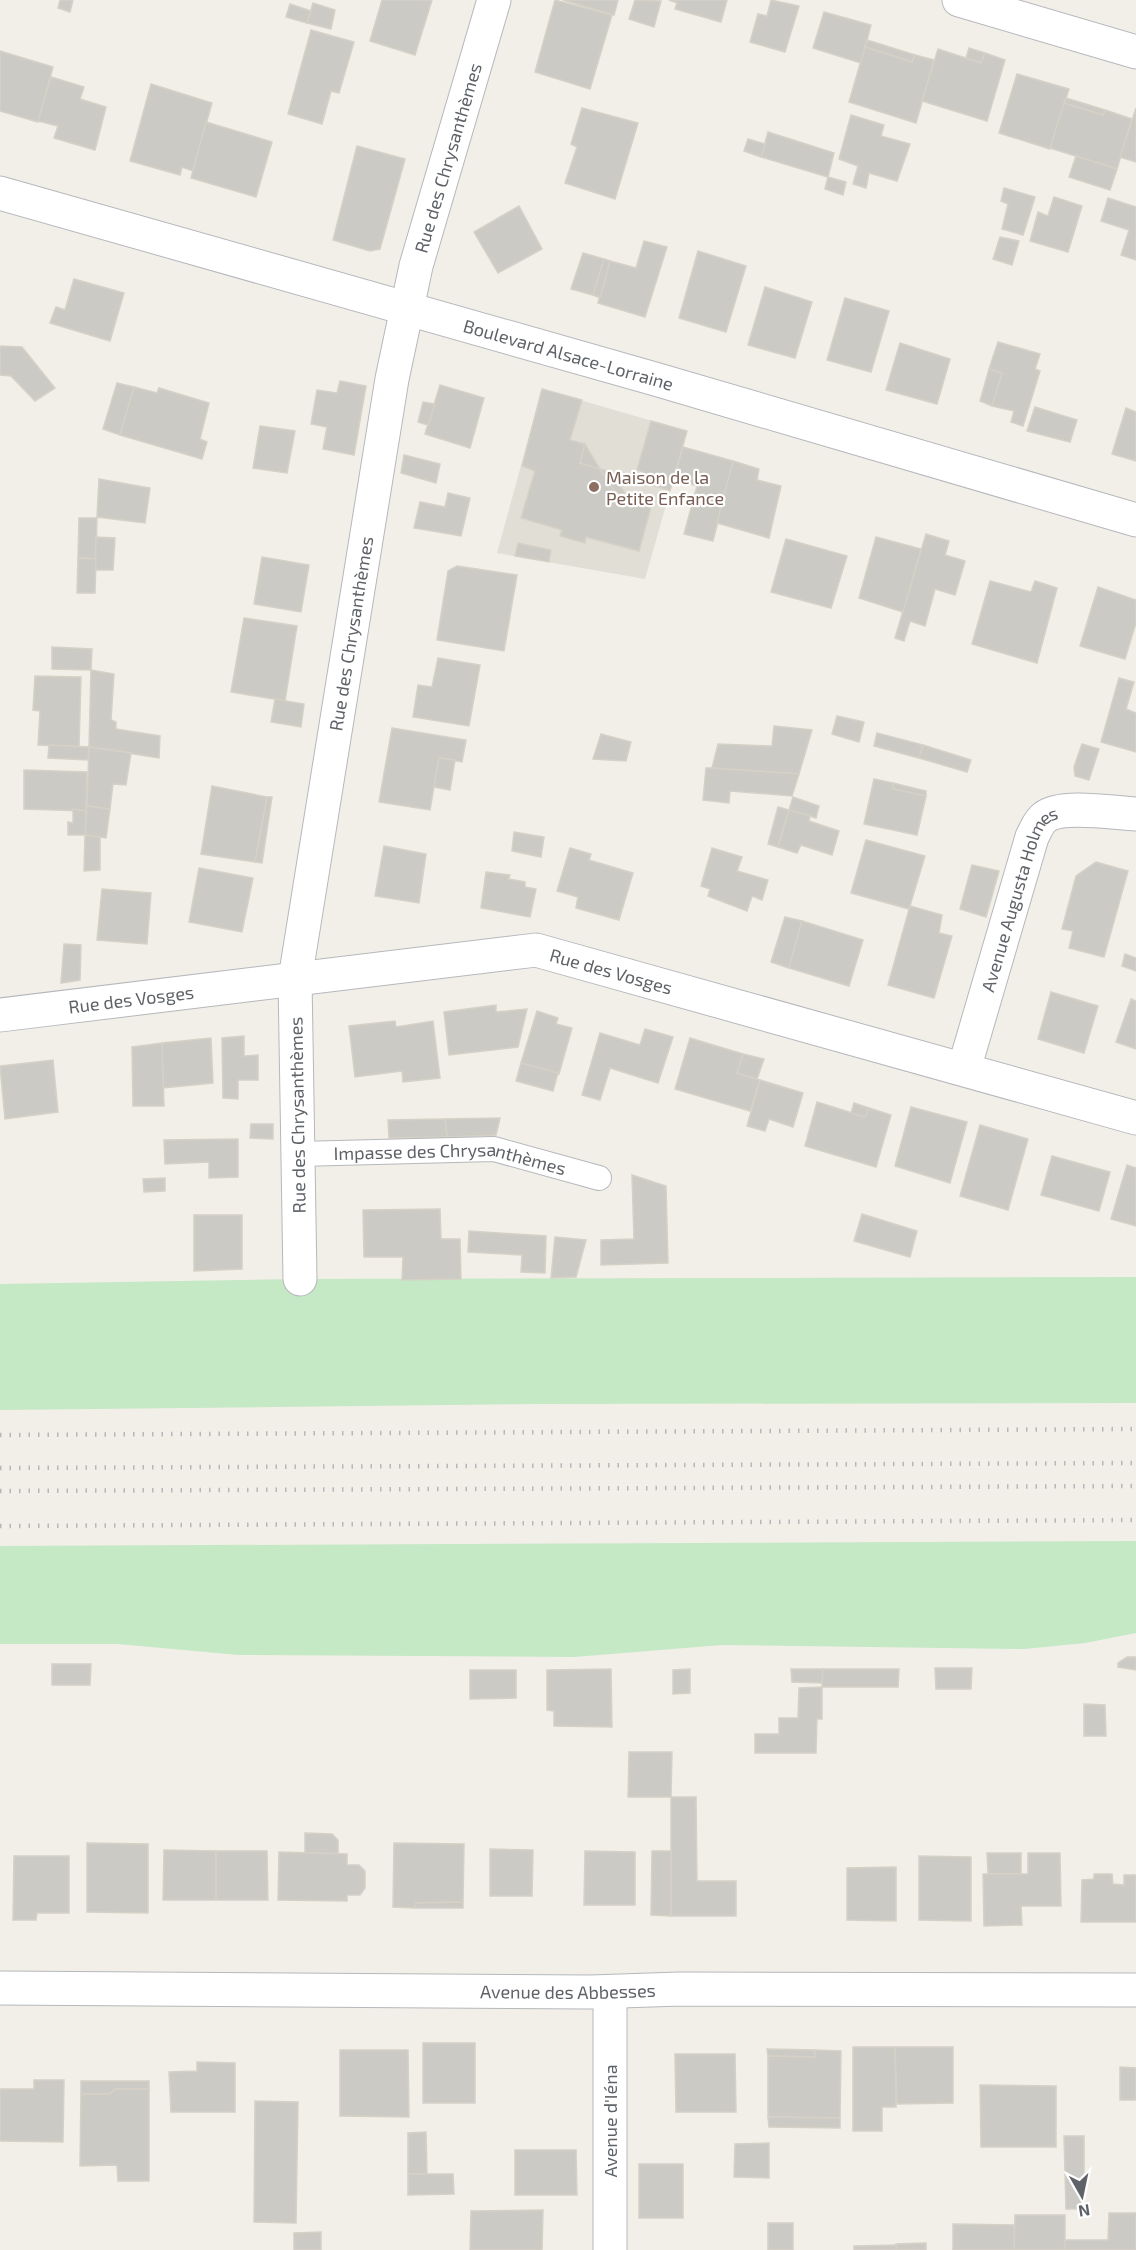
<svg xmlns="http://www.w3.org/2000/svg" width="1136" height="2250" font-family="'Exo 2',sans-serif">
<style>
.education{fill:#e1ded6}
.green{fill:#c5e8c5}
.building{fill:#cccac5;stroke:#d6d1c6;stroke-width:1.5}
.lines{fill:none;stroke-linecap:round;stroke-linejoin:round}
.lane-casing{stroke:#b5b8bc;stroke-width:26}
.street-casing{stroke:#b5b8bc;stroke-width:35}
.lane{stroke:#fff;stroke-width:24}
.street{stroke:#fff;stroke-width:33}
.rail{stroke:#b6b7b8;stroke-width:4.5;stroke-dasharray:1.5 8;stroke-linecap:butt}
.education-dot{fill:#8d6e63;stroke:#fff;stroke-width:2}
.labels{text-anchor:middle;dominant-baseline:central;stroke-width:4.5;stroke-linejoin:round;paint-order:stroke}
.street-label{font-size:18px;fill:#5f6368;stroke:#fff}
.education-label{font-size:18px;fill:#785e54;stroke:#fff;text-anchor:start}
</style>
<rect width="100%" height="100%" fill="#f1efe8"/>
<polygon class="education" points="542,389 687,431 645,579 497,553"/>
<g class="green">
<polygon points="1136,1277 1136,1403 540,1404 0,1410 0,1284 300,1279"/>
<polygon points="1136,1541 1136,1633 1085,1643 1024,1649 722,1645 574,1657 239,1655 118,1644 0,1644 0,1546"/>
</g>
<g class="building">
<polygon points="60,0 73,0 70,12 58,8"/>
<polygon points="382,0 432,0 415,55 370,41"/>
<polygon points="555,0 612,15 590,89 535,72"/>
<polygon points="563,0 618,0 614,15"/>
<polygon points="635,0 661,1 654,27 629,19"/>
<polygon points="669,0 727,0 721,22 675,9 677,3"/>
<polygon points="771,0 799,6 785,52 750,42 758,14 767,16"/>
<polygon points="313,3 335,10 331,29 307,23"/>
<polygon points="290,4 311,11 307,23 286,17"/>
<polygon points="824,12 871,25 861,63 813,48"/>
<polygon points="311,30 354,42 339,93 331,91 322,124 288,114"/>
<polygon points="867,40 915,55 912,62 865,47"/>
<polygon points="865,47 912,62 915,55 934,60 916,123 849,102"/>
<polygon points="969,48 985,53 981,63 966,58"/>
<polygon points="938,49 981,63 985,53 1005,60 987,121 922,101"/>
<polygon points="0,51 53,67 38,122 0,111"/>
<polygon points="1017,74 1069,89 1050,149 999,133"/>
<polygon points="51,77 84,87 80,99 106,107 95,150 54,138 58,126 38,121"/>
<polygon points="151,84 212,103 193,171 182,167 180,175 130,161"/>
<polygon points="1066,98 1105,110 1103,115 1064,103"/>
<polygon points="1064,103 1103,115 1105,110 1132,119 1117,169 1050,148"/>
<polygon points="582,108 638,123 615,199 565,183 577,147 571,144"/>
<polygon points="1136,108 1136,162 1120,157"/>
<polygon points="851,115 884,125 881,136 910,144 897,181 869,173 866,188 853,184 858,166 839,159"/>
<polygon points="206,122 272,142 256,197 191,178"/>
<polygon points="768,132 834,153 828,177 761,157"/>
<polygon points="748,139 765,144 761,157 744,151"/>
<polygon points="357,146 405,159 380,249 370,251 333,240"/>
<polygon points="1076,156 1117,169 1110,190 1069,177"/>
<polygon points="828,177 846,182 843,195 825,189"/>
<polygon points="1004,188 1035,197 1023,235 1002,229 1008,204 1001,201"/>
<polygon points="1054,197 1082,206 1068,252 1030,241 1038,212 1048,216"/>
<polygon points="1108,198 1136,207 1136,260 1121,255 1129,230 1101,221"/>
<polygon points="519,206 542,249 498,273 474,232"/>
<polygon points="1000,237 1019,241 1012,265 993,259"/>
<polygon points="644,241 667,247 645,317 598,303 610,261 636,268"/>
<polygon points="698,251 746,266 726,332 679,318"/>
<polygon points="583,253 604,259 593,295 571,289"/>
<polygon points="604,259 610,261 600,298 593,295"/>
<polygon points="74,279 124,293 110,341 50,323 56,307 65,310"/>
<polygon points="765,287 812,302 795,358 748,345"/>
<polygon points="845,298 889,311 871,372 827,360"/>
<polygon points="998,342 1040,354 1035,369 1040,371 1023,426 1011,422 1014,411 992,406 1002,373 989,369"/>
<polygon points="900,343 950,359 937,404 886,390"/>
<polygon points="0,346 22,347 55,388 35,401 11,376 0,375"/>
<polygon points="989,369 1002,373 992,406 980,401"/>
<polygon points="340,381 366,386 354,455 323,449 327,427 311,424 317,390 337,393"/>
<polygon points="117,383 134,387 120,435 103,429"/>
<polygon points="440,385 484,398 470,448 425,434"/>
<polygon points="134,387 157,393 159,388 209,403 200,439 207,442 202,459 120,435"/>
<polygon points="542,389 582,400 570,440 585,444 580,463 600,469 616,493 652,503 639,551 586,537 585,543 560,536 562,530 521,518 535,471 522,466"/>
<polygon points="423,402 435,404 428,425 418,422"/>
<polygon points="1035,407 1077,420 1070,442 1027,431"/>
<polygon points="1126,408 1136,412 1136,461 1112,454"/>
<polygon points="651,421 687,431 670,491 641,481 643,472 637,470"/>
<polygon points="260,426 295,431 287,473 253,468"/>
<polygon points="585,444 600,469 580,463"/>
<polygon points="683,447 733,461 713,541 684,534 697,486 674,479"/>
<polygon points="404,455 440,464 436,483 401,473"/>
<polygon points="733,461 759,469 757,480 781,486 769,538 717,523"/>
<polygon points="600,469 611,472 626,495 616,493"/>
<polygon points="99,479 150,488 145,523 97,517"/>
<polygon points="448,493 470,498 461,536 414,528 420,502 445,507"/>
<polygon points="79,518 97,518 96,559 78,558"/>
<polygon points="926,534 949,541 945,555 965,561 955,595 935,589 925,626 910,621 904,641 895,638"/>
<polygon points="96,537 115,538 113,570 95,570"/>
<polygon points="876,537 921,549 903,612 859,598"/>
<polygon points="786,539 847,556 831,608 771,592"/>
<polygon points="518,543 551,550 549,562 515,556"/>
<polygon points="262,557 309,565 301,612 254,604"/>
<polygon points="78,558 96,559 95,593 77,593"/>
<polygon points="457,566 517,575 504,651 437,640 448,571"/>
<polygon points="990,581 1031,592 1035,581 1057,588 1037,663 972,644"/>
<polygon points="1098,587 1136,600 1136,623 1125,659 1080,646"/>
<polygon points="244,618 297,626 285,701 231,692"/>
<polygon points="52,647 92,649 91,670 52,669"/>
<polygon points="438,658 480,665 469,726 413,717 418,685 432,687"/>
<polygon points="91,670 114,674 111,720 116,722 116,729 160,736 159,758 89,747"/>
<polygon points="35,676 81,677 79,747 38,745 40,711 33,710"/>
<polygon points="1119,678 1134,682 1126,709 1136,713 1136,752 1101,742"/>
<polygon points="275,699 304,704 301,727 271,722"/>
<polygon points="837,716 864,722 859,742 832,734"/>
<polygon points="774,726 812,730 799,774 712,768 718,744 772,746"/>
<polygon points="392,728 466,740 462,762 439,758 430,810 379,802"/>
<polygon points="877,733 923,745 919,758 874,746"/>
<polygon points="601,734 631,742 626,761 593,759"/>
<polygon points="1082,744 1099,749 1089,780 1075,776 1074,767"/>
<polygon points="49,745 89,747 88,760 48,758"/>
<polygon points="923,745 971,760 967,772 919,758"/>
<polygon points="89,747 131,753 126,785 113,784 110,809 87,806"/>
<polygon points="439,758 455,760 450,790 434,787"/>
<polygon points="706,768 712,768 799,774 792,796 730,791 729,803 703,800"/>
<polygon points="24,770 87,772 86,811 24,809"/>
<polygon points="874,779 893,783 893,789 926,796 917,835 864,824"/>
<polygon points="893,783 926,791 926,796 893,789"/>
<polygon points="212,786 267,797 255,862 201,854"/>
<polygon points="267,797 272,797 262,863 255,862"/>
<polygon points="793,797 819,806 816,818 789,810"/>
<polygon points="87,806 110,809 106,838 85,835"/>
<polygon points="778,807 789,810 778,847 768,844"/>
<polygon points="73,809 86,811 85,835 68,835 68,822 73,823"/>
<polygon points="789,810 810,816 809,821 839,831 832,855 801,845 797,853 778,847"/>
<polygon points="514,832 544,837 541,857 512,851"/>
<polygon points="85,835 100,837 100,870 84,871"/>
<polygon points="866,840 925,856 909,909 851,893"/>
<polygon points="384,846 426,854 419,903 375,896"/>
<polygon points="570,848 591,854 589,860 633,873 619,920 576,908 578,897 557,891"/>
<polygon points="712,848 742,857 737,871 768,880 762,900 752,896 747,911 708,896 710,889 701,886"/>
<polygon points="1096,862 1128,871 1104,957 1069,948 1073,931 1062,929 1076,876"/>
<polygon points="972,865 999,871 986,917 960,909"/>
<polygon points="199,868 253,878 242,932 189,922"/>
<polygon points="486,872 510,875 508,879 525,882 525,887 536,889 530,917 481,908"/>
<polygon points="102,889 151,893 147,944 97,940"/>
<polygon points="910,906 942,915 939,933 952,936 934,998 888,985"/>
<polygon points="785,917 802,921 789,968 771,962"/>
<polygon points="802,921 863,940 849,986 789,968"/>
<polygon points="64,944 81,945 80,980 61,983"/>
<polygon points="1125,954 1136,958 1136,971 1122,966"/>
<polygon points="1051,992 1098,1006 1084,1053 1038,1039"/>
<polygon points="1131,999 1136,1001 1136,1049 1116,1042"/>
<polygon points="496,1005 496,1012 527,1009 518,1047 449,1055 444,1012"/>
<polygon points="537,1011 558,1018 556,1024 572,1028 559,1074 521,1063"/>
<polygon points="395,1021 396,1027 433,1021 440,1078 403,1082 402,1071 355,1077 349,1026"/>
<polygon points="645,1029 673,1037 658,1083 610,1068 600,1100 582,1095 600,1033 640,1045"/>
<polygon points="244,1036 244,1056 258,1055 258,1080 238,1080 238,1099 223,1098 222,1038"/>
<polygon points="211,1038 213,1083 163,1088 162,1043"/>
<polygon points="690,1038 743,1054 737,1073 760,1080 750,1111 675,1089"/>
<polygon points="162,1043 164,1106 133,1106 132,1047"/>
<polygon points="743,1054 764,1059 757,1079 737,1073"/>
<polygon points="53,1060 58,1112 5,1119 0,1066"/>
<polygon points="521,1063 558,1073 553,1091 516,1081"/>
<polygon points="760,1080 803,1093 793,1127 769,1119 765,1131 747,1126"/>
<polygon points="817,1102 865,1117 869,1108 891,1115 876,1167 805,1146"/>
<polygon points="854,1103 869,1108 865,1117 851,1113"/>
<polygon points="911,1107 967,1122 950,1183 895,1166"/>
<polygon points="500,1118 496,1135 447,1137 445,1119"/>
<polygon points="445,1119 447,1137 389,1138 388,1120"/>
<polygon points="251,1124 273,1124 273,1139 250,1138"/>
<polygon points="980,1125 1028,1139 1008,1210 960,1196"/>
<polygon points="238,1139 238,1177 209,1178 209,1162 165,1164 164,1140"/>
<polygon points="1052,1156 1110,1172 1099,1211 1041,1195"/>
<polygon points="1127,1165 1136,1168 1136,1226 1111,1219"/>
<polygon points="632,1175 666,1186 668,1263 601,1265 601,1240 634,1239"/>
<polygon points="165,1178 165,1191 144,1192 143,1179"/>
<polygon points="440,1209 441,1239 460,1239 461,1279 402,1280 403,1257 364,1257 363,1210"/>
<polygon points="862,1214 917,1231 910,1257 854,1241"/>
<polygon points="194,1215 242,1215 242,1269 194,1271"/>
<polygon points="469,1231 546,1236 545,1273 521,1272 522,1255 468,1252"/>
<polygon points="555,1237 586,1240 576,1277 551,1278"/>
<polygon points="1127,1657 1136,1657 1136,1670 1118,1667 1118,1663"/>
<polygon points="52,1664 91,1664 90,1685 52,1685"/>
<polygon points="935,1668 972,1668 971,1689 936,1689"/>
<polygon points="611,1669 612,1727 554,1726 554,1711 547,1710 547,1670"/>
<polygon points="690,1669 690,1693 673,1694 673,1670"/>
<polygon points="791,1669 823,1669 822,1683 792,1682"/>
<polygon points="823,1669 899,1669 898,1687 822,1687"/>
<polygon points="470,1670 516,1670 516,1698 470,1699"/>
<polygon points="822,1687 822,1719 817,1719 816,1753 755,1753 755,1734 779,1734 779,1718 798,1718 799,1688"/>
<polygon points="1084,1704 1105,1705 1106,1736 1084,1736"/>
<polygon points="629,1752 672,1752 671,1797 628,1797"/>
<polygon points="671,1797 696,1797 697,1881 736,1881 736,1916 671,1916"/>
<polygon points="305,1833 332,1834 338,1840 338,1854 305,1853"/>
<polygon points="87,1843 148,1844 148,1913 87,1912"/>
<polygon points="394,1843 464,1844 463,1902 416,1903 415,1908 393,1907"/>
<polygon points="490,1849 533,1850 532,1896 490,1896"/>
<polygon points="164,1850 216,1851 216,1900 163,1900"/>
<polygon points="216,1851 267,1851 268,1900 216,1900"/>
<polygon points="585,1851 635,1852 635,1905 584,1905"/>
<polygon points="652,1851 671,1851 671,1916 651,1915"/>
<polygon points="279,1852 347,1854 347,1865 359,1865 365,1871 365,1888 360,1895 347,1895 347,1901 278,1900"/>
<polygon points="987,1853 1021,1853 1021,1874 988,1874"/>
<polygon points="1028,1853 1060,1853 1061,1906 1021,1906 1022,1925 984,1926 983,1874 1028,1874"/>
<polygon points="14,1856 69,1856 69,1913 37,1913 36,1920 13,1920"/>
<polygon points="919,1856 971,1857 971,1921 919,1920"/>
<polygon points="896,1867 896,1921 847,1920 847,1868"/>
<polygon points="1094,1874 1112,1874 1113,1884 1124,1885 1124,1875 1136,1875 1136,1922 1081,1922 1082,1880 1094,1879"/>
<polygon points="463,1902 463,1908 415,1908 416,1903"/>
<rect x="423" y="2043" width="52" height="60"/>
<polygon points="853,2047 895,2047 896,2107 882,2107 882,2131 853,2131"/>
<polygon points="895,2047 953,2047 953,2103 897,2104"/>
<polygon points="767,2049 815,2050 815,2057 768,2056"/>
<polygon points="340,2050 408,2050 409,2117 340,2116"/>
<polygon points="815,2050 841,2051 840,2118 768,2117 768,2056 815,2057"/>
<polygon points="675,2054 735,2054 736,2112 676,2112"/>
<polygon points="197,2062 235,2063 235,2112 171,2112 169,2072 197,2071"/>
<polygon points="1120,2067 1136,2068 1136,2100 1120,2100"/>
<polygon points="34,2080 64,2080 63,2142 0,2141 0,2089 34,2089"/>
<polygon points="81,2081 149,2081 149,2089 115,2089 110,2094 81,2094"/>
<polygon points="980,2085 1056,2086 1056,2147 981,2147"/>
<polygon points="115,2089 149,2089 149,2181 118,2181 117,2165 80,2166 81,2094 110,2094"/>
<polygon points="255,2101 298,2102 296,2223 254,2222"/>
<polygon points="768,2117 840,2118 840,2128 769,2127"/>
<polygon points="426,2132 427,2174 408,2174 408,2133"/>
<polygon points="1064,2136 1084,2136 1084,2209 1066,2209"/>
<polygon points="769,2143 769,2178 734,2177 735,2144"/>
<polygon points="515,2150 576,2150 577,2195 515,2195"/>
<rect x="639" y="2164" width="44" height="54"/>
<polygon points="408,2174 453,2174 454,2194 408,2195"/>
<polygon points="543,2210 542,2250 470,2250 471,2211"/>
<polygon points="1109,2213 1136,2213 1136,2250 1065,2250 1065,2240 1108,2240"/>
<polygon points="1015,2215 1065,2215 1065,2250 1014,2250"/>
<rect x="768" y="2223" width="25" height="27"/>
<polygon points="953,2224 1014,2225 1014,2250 953,2250"/>
<polygon points="321,2232 321,2250 294,2250 294,2233"/>
<polygon points="926,2243 926,2250 896,2250 896,2244"/>
<polygon points="896,2245 896,2250 854,2250 854,2246"/>
</g>
<g class="lines">
<g class="lane-casing">
<g id="lane">
<path id="s1" d="M298,1154L494,1149L599,1178"/>
</g>
</g>
<g class="street-casing">
<g id="street">
<polyline points="959,0 1136,52"/>
<path id="s2" d="M0,193L655,379L1136,520"/>
<path id="s3" d="M0,1015L536,950L1136,1118"/>
<path id="s4" d="M964,1069L1032,837C1036,830 1038,822 1045,817C1062,804 1114,813 1136,814"/>
<path id="s5" d="M300,1279L295,979L392,379L416,266L494,0"/>
<path id="s6" d="M0,1988L591,1992L680,1989L1136,1990"/>
<polyline points="610,2250 610,1992"/>
</g>
</g>
<use href="#lane" class="lane"/>
<use href="#street" class="street"/>
<g class="rail">
<polyline points="0,1435 1136,1429"/>
<polyline points="0,1468 1136,1463"/>
<polyline points="0,1491 1136,1486"/>
<polyline points="0,1526 1136,1520"/>
</g>
</g>
<circle class="education-dot" cx="594" cy="487" r="6"/>
<g class="labels">
<g class="street-label">
<text stroke="none"><textPath href="#s5" startOffset="1136">Rue des Chrysanthèmes</textPath></text>
<text stroke="none"><textPath href="#s2" startOffset="591">Boulevard Alsace-Lorraine</textPath></text>
<text stroke="none"><textPath href="#s5" startOffset="650">Rue des Chrysanthèmes</textPath></text>
<text stroke="none"><textPath href="#s4" startOffset="180">Avenue Augusta Holmes</textPath></text>
<text stroke="none"><textPath href="#s3" startOffset="618">Rue des Vosges</textPath></text>
<text stroke="none"><textPath href="#s3" startOffset="132">Rue des Vosges</textPath></text>
<text transform="translate(297 1115) rotate(-91)">Rue des Chrysanthèmes</text>
<text stroke="none"><textPath href="#s1" startOffset="153">Impasse des Chrysanthèmes</textPath></text>
<text stroke="none"><textPath href="#s6" startOffset="568">Avenue des Abbesses</textPath></text>
<text transform="translate(610 2121) rotate(-90)">Avenue d'Iéna</text>
</g>
<g class="education-label">
<text x="606" y="477">Maison de la<tspan x="606" dy="21">Petite Enfance</tspan></text>
</g>
</g>
<g transform="translate(1082 2196) rotate(171)" stroke="#ffffff" stroke-width="4.5" paint-order="stroke">
<path d="M0-4.5L10 22L0 15L-10 22Z" fill="#5f6368"/>
<text y="-9" font-size="16" font-weight="bold" text-anchor="middle" fill="#5f6368">N</text>
</g>
</svg>
